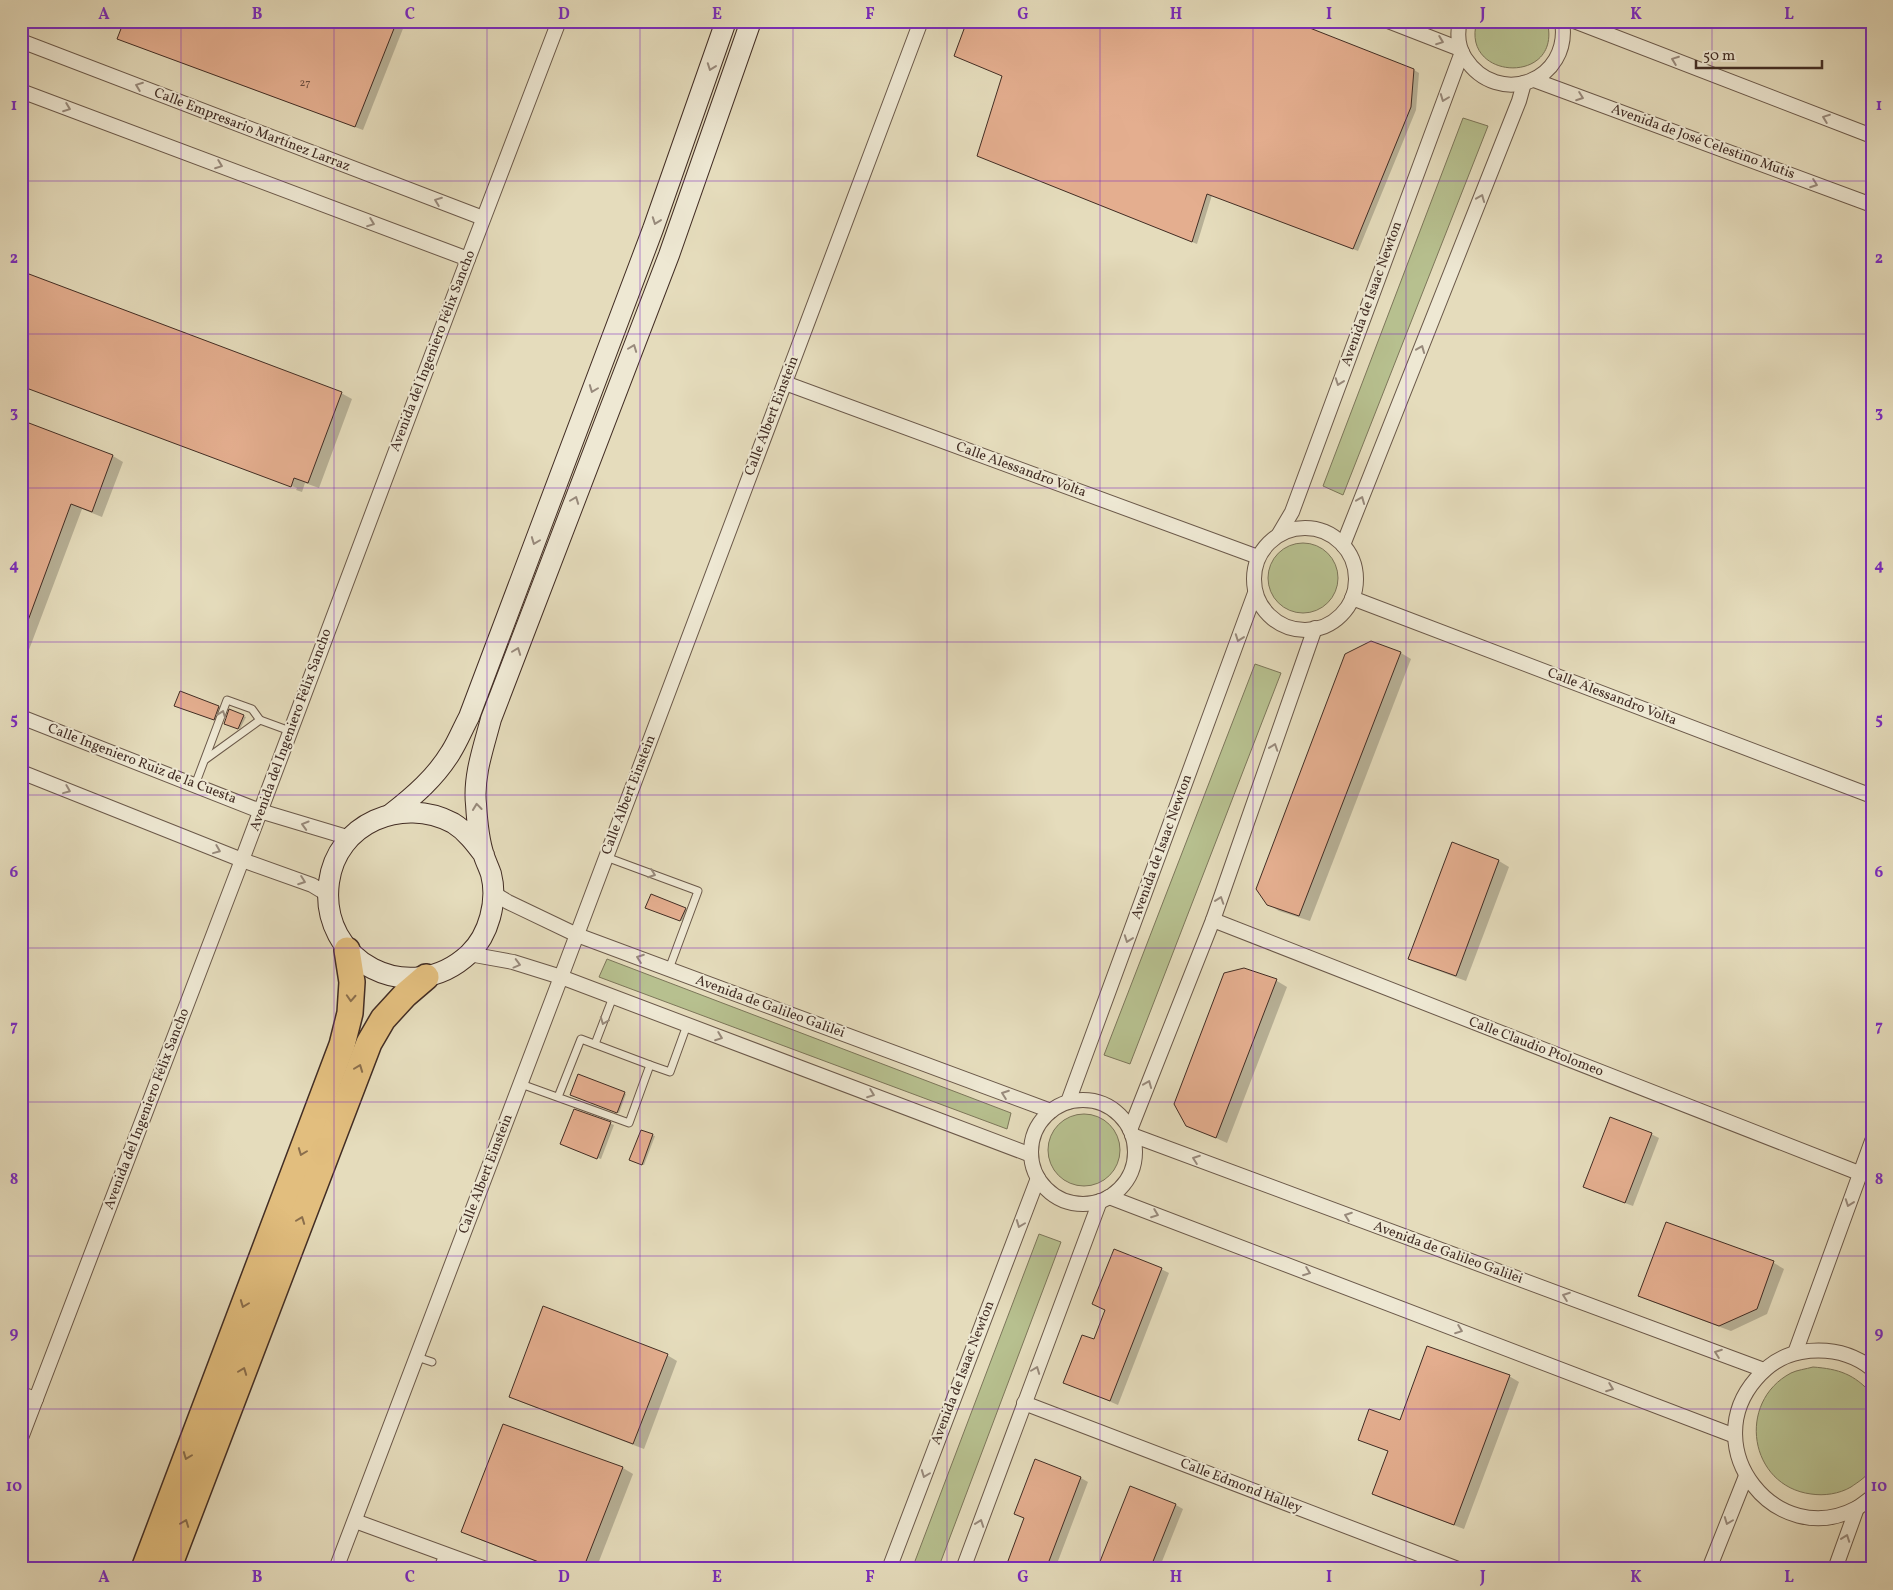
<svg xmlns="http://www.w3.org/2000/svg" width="1893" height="1590" font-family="Vollkorn,serif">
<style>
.green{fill:#b7c08f;stroke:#7c765a}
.shadow{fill:#0003}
.building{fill:#e4ae8f;stroke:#422d24}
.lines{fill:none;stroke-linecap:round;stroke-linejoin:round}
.lane-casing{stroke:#6b594a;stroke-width:9}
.street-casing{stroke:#6b594a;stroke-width:16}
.secondary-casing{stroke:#422d24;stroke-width:22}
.highway-casing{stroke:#422d24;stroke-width:28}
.lane{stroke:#eee8d3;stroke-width:7}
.street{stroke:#eee8d3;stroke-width:14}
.secondary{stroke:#eee8d3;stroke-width:20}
.highway{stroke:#e2be7e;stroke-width:25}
.oneway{stroke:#988a7c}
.oneway2{stroke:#8a6e4c}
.grid{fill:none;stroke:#7b2cbf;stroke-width:1;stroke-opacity:0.55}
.labels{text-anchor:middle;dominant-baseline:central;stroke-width:4;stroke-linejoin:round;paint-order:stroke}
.number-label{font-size:11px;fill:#6a4d3f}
.street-label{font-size:14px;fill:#422d24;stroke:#eee8d3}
.neatline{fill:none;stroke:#7b2cbf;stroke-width:2}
.grid-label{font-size:16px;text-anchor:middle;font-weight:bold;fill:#7b2cbf}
</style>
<rect width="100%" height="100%" fill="#e5dcbc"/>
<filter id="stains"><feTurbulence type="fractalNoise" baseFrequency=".004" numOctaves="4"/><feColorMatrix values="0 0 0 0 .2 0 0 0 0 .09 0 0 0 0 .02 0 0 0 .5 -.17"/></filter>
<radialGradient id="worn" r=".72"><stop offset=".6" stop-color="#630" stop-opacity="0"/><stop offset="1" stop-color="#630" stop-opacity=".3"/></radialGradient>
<g class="green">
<path d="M1477,21H1547C1564,86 1459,81 1477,21Z"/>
<polygon points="1463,118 1488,126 1343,495 1323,486"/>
<circle cx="1303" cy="578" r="35"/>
<polygon points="1255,664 1281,673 1130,1064 1104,1055"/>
<polygon points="607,959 1011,1113 1007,1129 599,977"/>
<circle cx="1084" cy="1150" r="36"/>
<polygon points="1039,1234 1061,1242 938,1569 912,1569"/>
<path d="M1813,1367C1839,1369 1854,1374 1872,1394C1872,1412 1872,1430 1872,1447C1872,1453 1873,1461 1872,1466C1869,1476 1858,1482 1851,1487C1839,1494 1824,1496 1811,1494C1749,1486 1736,1402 1791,1373C1797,1370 1806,1369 1813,1367Z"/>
</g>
<g class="shadow">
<polygon points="125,21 406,21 363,130 126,42"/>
<polygon points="1414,70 1419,73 1416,110 1358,251 1212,195 1197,244 983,158 1004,76"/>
<polygon points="21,385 341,393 352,399 319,488 305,483 302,492 296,490 297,488"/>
<polygon points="21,422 113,456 123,462 102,517 82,509 21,671"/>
<polygon points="1371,642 1401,653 1411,659 1310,921 1279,911 1268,904"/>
<polygon points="178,707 219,707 222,708 217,721"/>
<polygon points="230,711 246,717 240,729 227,724"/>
<polygon points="1499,861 1509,867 1466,981 1420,964 1410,958"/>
<polygon points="648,908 685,909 687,910 682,921"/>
<polygon points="1244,969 1277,981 1287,987 1227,1143 1187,1125"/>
<polygon points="624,1093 626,1094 619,1113 574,1095"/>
<polygon points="575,1110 614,1125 601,1159 565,1146"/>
<polygon points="641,1131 655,1136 644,1165 633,1161"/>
<polygon points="1651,1134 1659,1138 1633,1206 1592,1191"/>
<polygon points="1667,1223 1774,1263 1784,1269 1767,1314 1731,1331 1650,1301 1639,1295"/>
<polygon points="1161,1269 1169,1273 1118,1405 1064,1382 1094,1341"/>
<polygon points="667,1355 677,1361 644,1449 521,1402 510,1396"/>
<polygon points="1509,1376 1519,1382 1464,1529 1383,1499 1373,1494 1389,1452 1360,1439"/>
<polygon points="504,1425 623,1468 633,1474 596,1569 555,1569 473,1537 463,1531"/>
<polygon points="1081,1478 1088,1482 1055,1569 1006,1569 1025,1518 1016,1513"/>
<polygon points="1176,1505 1183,1509 1159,1569 1098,1569"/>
</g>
<g class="building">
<polygon points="124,21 397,21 355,127 117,39"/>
<polygon points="967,21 1292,21 1414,69 1411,107 1353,249 1207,194 1192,242 977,156 1002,76 954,56"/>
<polygon points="21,271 342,392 308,483 294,478 291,487 21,386"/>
<polygon points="21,420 113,455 92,512 71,504 23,634 21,634"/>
<polygon points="1371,641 1401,652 1299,916 1267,905 1256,889 1345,654"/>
<polygon points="180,691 219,706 214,720 174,706"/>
<polygon points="229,709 244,715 238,729 224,724"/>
<polygon points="1452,842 1499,860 1456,976 1408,959"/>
<polygon points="651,894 686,908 680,921 645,908"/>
<polygon points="1244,968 1277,979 1216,1138 1186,1126 1174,1104 1224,973"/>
<polygon points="578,1074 625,1092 617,1113 570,1095"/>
<polygon points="574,1109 611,1122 597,1159 560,1144"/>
<polygon points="1610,1117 1652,1133 1625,1203 1583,1187"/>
<polygon points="641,1130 653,1134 642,1165 629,1160"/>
<polygon points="1666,1222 1774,1261 1757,1309 1719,1326 1638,1296"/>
<polygon points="1114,1249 1162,1268 1110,1401 1063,1383 1082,1335 1094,1339 1105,1310 1092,1304"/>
<polygon points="543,1306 668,1354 633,1444 509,1397"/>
<polygon points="1427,1346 1510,1375 1454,1525 1372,1494 1388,1451 1358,1440 1369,1409 1400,1420"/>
<polygon points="503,1424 623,1467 583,1569 557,1569 461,1532"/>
<polygon points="1035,1459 1081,1477 1046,1569 1005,1569 1024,1518 1014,1514"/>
<polygon points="1130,1486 1176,1504 1150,1569 1097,1569"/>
</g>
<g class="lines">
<g class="lane-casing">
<g id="lane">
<polyline points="206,759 260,720 290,731"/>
<polyline points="195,785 227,700 252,709 260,720"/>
<polyline points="606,857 698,891 669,969"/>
<polyline points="595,1044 613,997"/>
<polyline points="650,1065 670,1072 687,1025"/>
<polyline points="521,1084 629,1123 650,1065 581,1039 558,1097"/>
<polyline points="417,1357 432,1362"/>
<polyline points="437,1569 444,1553"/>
</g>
</g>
<g class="street-casing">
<g id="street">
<polyline points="1388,21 1460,49"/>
<path d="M1460,21C1457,33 1458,47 1465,58C1498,109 1572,81 1562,21"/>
<polyline points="1574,21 1872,136"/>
<polyline points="21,41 483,218"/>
<polyline points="1534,80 1872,205"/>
<polyline points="21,91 468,259"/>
<polyline points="785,383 1258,557"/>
<circle cx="1305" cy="579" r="51"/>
<polyline points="1279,534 1292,512 1462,52"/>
<polyline points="1343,545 1519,101 1524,83"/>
<polyline points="1352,598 1872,796"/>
<polyline points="21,717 260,811 350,838"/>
<polyline points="21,772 242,860 312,885 327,894"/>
<polyline points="493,893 508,902 577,935 1051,1111"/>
<polyline points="1213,920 1859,1173"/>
<polyline points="469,954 513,962 561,977 1031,1155"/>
<circle cx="1083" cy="1152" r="52"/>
<polyline points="1068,1102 1255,593"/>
<polyline points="1130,1130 1213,920 1315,628"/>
<polyline points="1132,1135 1764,1370"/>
<polyline points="1109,1197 1735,1436"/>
<polyline points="1795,1353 1872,1141"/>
<path d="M1872,1369C1851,1352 1827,1348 1801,1352C1783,1355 1768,1365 1756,1379C1696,1448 1776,1551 1857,1508C1862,1505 1867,1501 1872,1497"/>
<polyline points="21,1394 36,1399"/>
<polyline points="1024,1403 1458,1569"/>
<polyline points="21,1438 242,860 468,259 559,21"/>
<polyline points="355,1521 486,1569"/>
<polyline points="336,1569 561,977 921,21"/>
<polyline points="889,1569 1038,1178"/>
<polyline points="963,1569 1100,1201"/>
<polyline points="1709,1569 1746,1476"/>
<polyline points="1835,1569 1857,1508"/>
</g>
</g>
<g class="secondary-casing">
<g id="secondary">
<path d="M391,814C414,796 436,777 451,752C458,741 463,728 469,717L653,229L726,21"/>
<path d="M484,855C475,843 466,831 453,823C402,796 337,823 329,882C318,962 410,1009 469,954C489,935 498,901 491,874C489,868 486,862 484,856C479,841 477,821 476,804C473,776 484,746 491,719L669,255L751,21"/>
</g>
</g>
<g class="highway-casing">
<g id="highway">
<polyline points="144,1569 342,1045 350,1013 352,982 347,950"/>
<polyline points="168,1569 369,1043 383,1019 405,995 426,977"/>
</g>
</g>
<use href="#lane" class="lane"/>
<use href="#street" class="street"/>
<use href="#secondary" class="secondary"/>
<use href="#highway" class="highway"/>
</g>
<defs><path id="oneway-chevron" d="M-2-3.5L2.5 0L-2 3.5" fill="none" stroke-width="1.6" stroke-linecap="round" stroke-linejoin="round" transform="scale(1.25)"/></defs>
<g class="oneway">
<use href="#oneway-chevron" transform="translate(1440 41) rotate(21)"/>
<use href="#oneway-chevron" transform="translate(1675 60) rotate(-159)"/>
<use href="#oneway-chevron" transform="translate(711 67) rotate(110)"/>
<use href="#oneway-chevron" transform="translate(139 86) rotate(-159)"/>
<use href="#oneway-chevron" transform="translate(1580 97) rotate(20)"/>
<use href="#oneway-chevron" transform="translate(1444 98) rotate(111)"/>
<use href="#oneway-chevron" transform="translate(67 108) rotate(21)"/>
<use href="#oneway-chevron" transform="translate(1826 118) rotate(-159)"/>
<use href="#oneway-chevron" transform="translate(219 165) rotate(21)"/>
<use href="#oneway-chevron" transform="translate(1814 184) rotate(20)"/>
<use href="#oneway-chevron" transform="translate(1481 198) rotate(-68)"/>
<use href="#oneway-chevron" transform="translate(438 201) rotate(-159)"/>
<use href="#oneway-chevron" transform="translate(656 221) rotate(110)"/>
<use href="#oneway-chevron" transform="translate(371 223) rotate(21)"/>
<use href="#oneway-chevron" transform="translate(633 348) rotate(-69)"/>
<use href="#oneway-chevron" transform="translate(1421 349) rotate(-68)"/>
<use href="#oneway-chevron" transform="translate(1339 382) rotate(110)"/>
<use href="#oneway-chevron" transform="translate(593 389) rotate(111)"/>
<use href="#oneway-chevron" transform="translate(575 500) rotate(-69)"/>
<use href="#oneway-chevron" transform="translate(1361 500) rotate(-68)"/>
<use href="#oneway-chevron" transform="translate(535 541) rotate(111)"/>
<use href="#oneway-chevron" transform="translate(1239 638) rotate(110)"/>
<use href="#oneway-chevron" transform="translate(517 651) rotate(-69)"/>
<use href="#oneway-chevron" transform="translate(222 714) rotate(-70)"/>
<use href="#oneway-chevron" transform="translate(1274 747) rotate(-71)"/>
<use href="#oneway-chevron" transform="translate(67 790) rotate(22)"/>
<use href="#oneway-chevron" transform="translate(477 807) rotate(-96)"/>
<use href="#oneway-chevron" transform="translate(305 825) rotate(-164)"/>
<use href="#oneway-chevron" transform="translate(217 850) rotate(22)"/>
<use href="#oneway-chevron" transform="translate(652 874) rotate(20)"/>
<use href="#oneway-chevron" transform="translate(302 881) rotate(20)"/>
<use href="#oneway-chevron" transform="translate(1220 900) rotate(-71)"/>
<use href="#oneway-chevron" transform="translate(1128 939) rotate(110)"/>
<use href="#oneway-chevron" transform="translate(640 958) rotate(-160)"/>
<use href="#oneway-chevron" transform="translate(517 964) rotate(15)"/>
<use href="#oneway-chevron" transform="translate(604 1021) rotate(111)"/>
<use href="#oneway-chevron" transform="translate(719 1037) rotate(21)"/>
<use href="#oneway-chevron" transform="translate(1148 1084) rotate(-68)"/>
<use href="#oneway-chevron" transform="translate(871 1094) rotate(21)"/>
<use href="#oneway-chevron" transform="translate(1005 1094) rotate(-160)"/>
<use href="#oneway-chevron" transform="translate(1196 1159) rotate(-160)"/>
<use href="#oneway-chevron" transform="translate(1849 1203) rotate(110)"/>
<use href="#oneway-chevron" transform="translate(1155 1214) rotate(21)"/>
<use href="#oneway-chevron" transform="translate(1348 1216) rotate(-160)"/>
<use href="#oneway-chevron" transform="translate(1020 1224) rotate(111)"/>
<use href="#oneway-chevron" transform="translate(1307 1272) rotate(21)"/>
<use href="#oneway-chevron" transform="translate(1566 1296) rotate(-160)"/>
<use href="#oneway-chevron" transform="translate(1459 1330) rotate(21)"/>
<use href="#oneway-chevron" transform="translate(1718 1353) rotate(-160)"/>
<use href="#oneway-chevron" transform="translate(1036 1370) rotate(-69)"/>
<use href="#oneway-chevron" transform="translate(1610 1388) rotate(21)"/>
<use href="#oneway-chevron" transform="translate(925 1474) rotate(111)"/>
<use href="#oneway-chevron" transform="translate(1728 1521) rotate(111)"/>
<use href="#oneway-chevron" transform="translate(980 1523) rotate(-70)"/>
<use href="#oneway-chevron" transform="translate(1846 1538) rotate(-70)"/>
</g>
<g class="oneway2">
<use href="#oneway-chevron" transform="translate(351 998) rotate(93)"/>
<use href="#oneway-chevron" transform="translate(359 1068) rotate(-69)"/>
<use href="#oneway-chevron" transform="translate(302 1152) rotate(111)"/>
<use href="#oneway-chevron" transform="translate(301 1220) rotate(-69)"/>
<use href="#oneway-chevron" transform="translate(244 1304) rotate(111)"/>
<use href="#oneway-chevron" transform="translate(243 1371) rotate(-69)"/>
<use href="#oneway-chevron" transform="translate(187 1456) rotate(111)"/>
<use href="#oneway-chevron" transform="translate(185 1523) rotate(-69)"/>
</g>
<path class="grid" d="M181,21V1569M334,21V1569M487,21V1569M640,21V1569M793,21V1569M947,21V1569M1100,21V1569M1253,21V1569M1406,21V1569M1559,21V1569M1712,21V1569M21,181H1872M21,334H1872M21,488H1872M21,642H1872M21,795H1872M21,948H1872M21,1102H1872M21,1256H1872M21,1409H1872"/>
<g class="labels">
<g class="number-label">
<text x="305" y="83">27</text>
</g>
<g class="street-label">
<text transform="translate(252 130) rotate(21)">Calle Empresario Martínez Larraz</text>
<text transform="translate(1703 142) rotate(20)">Avenida de José Celestino Mutis</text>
<text transform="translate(1372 294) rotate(-70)">Avenida de Isaac Newton</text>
<text transform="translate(433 351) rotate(-69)">Avenida del Ingeniero Félix Sancho</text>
<text transform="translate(772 416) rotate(-69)">Calle Albert Einstein</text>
<text transform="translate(1021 470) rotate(20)">Calle Alessandro Volta</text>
<text transform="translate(1612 697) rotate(21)">Calle Alessandro Volta</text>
<text transform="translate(291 730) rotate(-70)">Avenida del Ingeniero Félix Sancho</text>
<text transform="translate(142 764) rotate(21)">Calle Ingeniero Ruiz de la Cuesta</text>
<text transform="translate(629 795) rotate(-69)">Calle Albert Einstein</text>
<text transform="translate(1162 847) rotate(-70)">Avenida de Isaac Newton</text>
<text transform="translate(770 1007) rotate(20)">Avenida de Galileo Galilei</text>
<text transform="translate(1536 1047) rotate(21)">Calle Claudio Ptolomeo</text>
<text transform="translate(147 1109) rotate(-69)">Avenida del Ingeniero Félix Sancho</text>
<text transform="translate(486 1174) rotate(-69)">Calle Albert Einstein</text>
<text transform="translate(1448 1253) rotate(20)">Avenida de Galileo Galilei</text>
<text transform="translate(963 1373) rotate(-69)">Avenida de Isaac Newton</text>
<text transform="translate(1241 1486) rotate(21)">Calle Edmond Halley</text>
</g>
</g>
<rect width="1893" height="1590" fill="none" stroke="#e5dcbc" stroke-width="55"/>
<path d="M1696 60v8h126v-8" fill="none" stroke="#422d24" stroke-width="2.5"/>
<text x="1703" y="60" font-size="15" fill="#422d24" stroke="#eee8d3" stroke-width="4" paint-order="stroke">50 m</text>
<rect x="28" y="28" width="1838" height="1534" class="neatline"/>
<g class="grid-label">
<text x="104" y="19">A</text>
<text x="257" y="19">B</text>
<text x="410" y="19">C</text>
<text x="564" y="19">D</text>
<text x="717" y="19">E</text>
<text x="870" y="19">F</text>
<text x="1023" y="19">G</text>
<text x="1176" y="19">H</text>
<text x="1329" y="19">I</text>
<text x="1483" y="19">J</text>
<text x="1636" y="19">K</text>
<text x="1789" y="19">L</text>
<text x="14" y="110">1</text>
<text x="1879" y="110">1</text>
<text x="14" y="263">2</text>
<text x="1879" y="263">2</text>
<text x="14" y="417">3</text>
<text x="1879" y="417">3</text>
<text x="14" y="570">4</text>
<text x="1879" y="570">4</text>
<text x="14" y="724">5</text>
<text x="1879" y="724">5</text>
<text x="14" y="877">6</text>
<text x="1879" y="877">6</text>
<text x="14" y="1031">7</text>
<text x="1879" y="1031">7</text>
<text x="14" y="1184">8</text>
<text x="1879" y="1184">8</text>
<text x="14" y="1338">9</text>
<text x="1879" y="1338">9</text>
<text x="14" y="1491">10</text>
<text x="1879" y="1491">10</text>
<text x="104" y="1582">A</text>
<text x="257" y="1582">B</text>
<text x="410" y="1582">C</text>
<text x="564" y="1582">D</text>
<text x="717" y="1582">E</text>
<text x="870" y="1582">F</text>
<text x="1023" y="1582">G</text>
<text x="1176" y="1582">H</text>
<text x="1329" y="1582">I</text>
<text x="1483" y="1582">J</text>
<text x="1636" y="1582">K</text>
<text x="1789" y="1582">L</text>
</g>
<rect width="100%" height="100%" filter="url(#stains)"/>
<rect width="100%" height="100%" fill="url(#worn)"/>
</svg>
